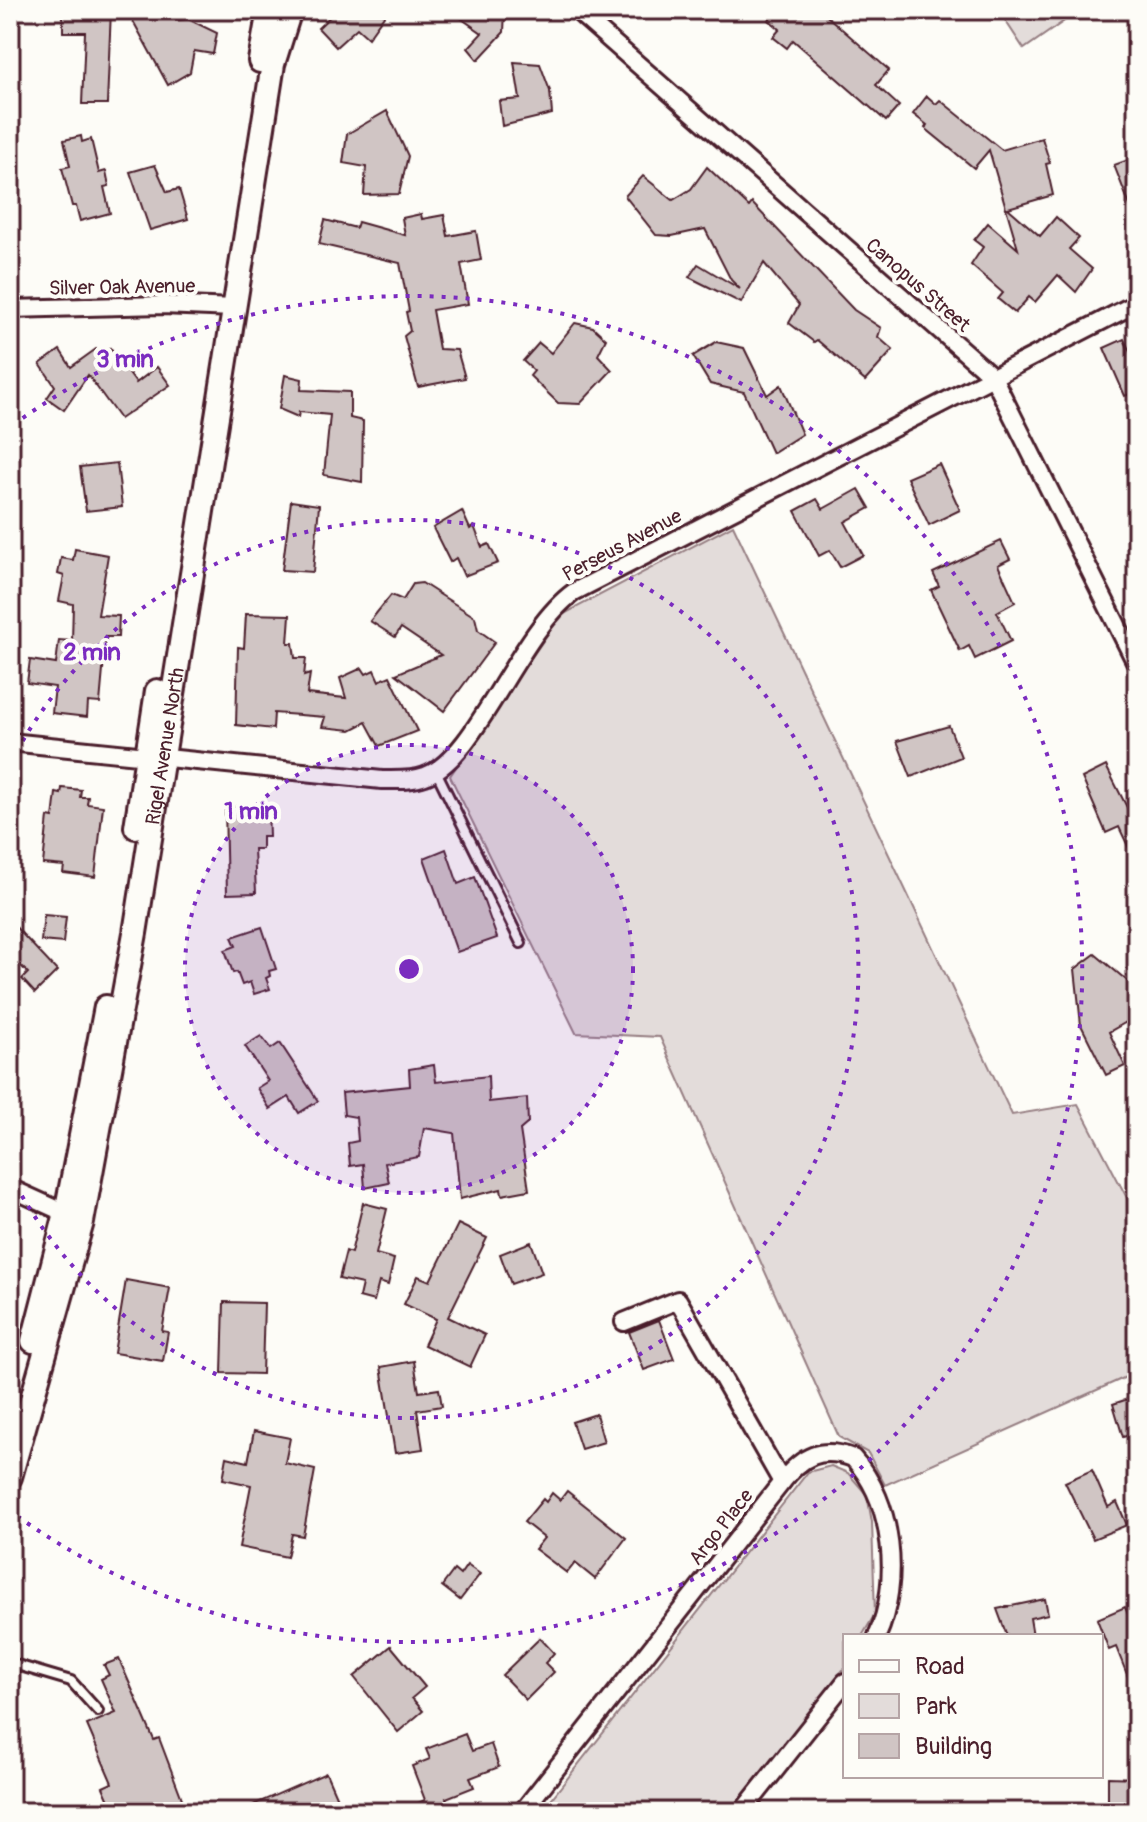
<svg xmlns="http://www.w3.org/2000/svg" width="1147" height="1822" font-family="Pangolin,sans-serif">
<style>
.green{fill:#e3dcda;stroke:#967e82;stroke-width:2}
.building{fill:#d0c5c4;stroke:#4a1f2b;stroke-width:2}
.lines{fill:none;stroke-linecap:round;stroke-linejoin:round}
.lane-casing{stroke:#4a1f2b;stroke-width:14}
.street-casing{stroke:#4a1f2b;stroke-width:22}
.secondary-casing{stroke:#4a1f2b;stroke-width:28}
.lane{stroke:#fdfcf7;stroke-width:8}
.street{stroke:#fdfcf7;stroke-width:16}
.secondary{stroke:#fdfcf7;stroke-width:22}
.ring{fill:none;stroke:#7b2cbf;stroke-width:4;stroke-dasharray:4 8}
.labels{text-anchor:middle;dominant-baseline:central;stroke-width:8;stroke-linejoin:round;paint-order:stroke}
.street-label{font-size:20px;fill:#4a1f2b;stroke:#fdfcf7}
.centre{fill:#7b2cbf;stroke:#fdfcf7;stroke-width:4}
.ring-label{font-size:24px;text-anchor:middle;font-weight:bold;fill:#7b2cbf;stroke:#fdfcf7;stroke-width:8;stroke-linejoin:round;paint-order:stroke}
</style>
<rect width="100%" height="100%" fill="#fdfcf7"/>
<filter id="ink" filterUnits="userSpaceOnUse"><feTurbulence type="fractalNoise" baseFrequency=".0125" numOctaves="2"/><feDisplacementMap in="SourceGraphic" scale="16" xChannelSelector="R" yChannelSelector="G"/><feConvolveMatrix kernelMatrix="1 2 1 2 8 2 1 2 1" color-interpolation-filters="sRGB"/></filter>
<g filter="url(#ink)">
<g class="green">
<polygon points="1014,10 1080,10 1024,49 1003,17"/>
<polygon points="733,525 1012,1115 1078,1104 1137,1217 1137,1372 885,1485 868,1453 839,1437 660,1037 576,1033 450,776 560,616"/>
<polygon points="831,1466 848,1473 867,1495 872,1522 875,1614 862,1636 845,1636 845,1667 732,1812 541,1812 808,1472"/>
</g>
<g class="building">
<polygon points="63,10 111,10 107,104 82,104 85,32 63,32"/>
<polygon points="127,10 173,10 179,20 188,19 217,33 213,54 194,51 190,72 168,85"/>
<polygon points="337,10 388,10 368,38 357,28 336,47 318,28"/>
<polygon points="449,10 505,10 504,32 478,60 468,48 482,33"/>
<polygon points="776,10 820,10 889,70 876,85 899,106 886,121 793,40 787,48 773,37 780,29 769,20"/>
<polygon points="514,62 540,64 550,91 552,114 502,126 499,101 520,99"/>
<polygon points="927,96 936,104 940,100 1002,150 1042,138 1050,163 1046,164 1053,195 1008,208 1040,236 1056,217 1079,238 1069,249 1092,269 1076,292 1058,275 1035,302 1029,297 1015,313 998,299 1003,293 971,265 983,247 974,240 988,223 1018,249 989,150 974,168 925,128 927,125 913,114"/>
<polygon points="387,111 408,156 399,194 364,195 366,167 343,163 347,134"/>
<polygon points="81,136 82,142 91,139 99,173 106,171 109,186 104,187 110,213 80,221 76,206 72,206 62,168 70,166 64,140"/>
<polygon points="1137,157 1137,221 1136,221 1114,165"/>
<polygon points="155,165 167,192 179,189 188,219 150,230 130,172"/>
<polygon points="707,167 749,207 752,203 854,310 881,328 878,337 893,350 865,381 817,340 814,342 789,323 799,305 764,263 741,303 689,277 698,264 740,289 731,280 705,229 672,236 656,235 625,196 643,176 673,200 691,189"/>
<polygon points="421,214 422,219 444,215 448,236 476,231 481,260 461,264 468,304 432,310 439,349 457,350 465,378 418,387 404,336 410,331 406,312 409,311 400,263 319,244 325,220 356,228 358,222 405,235 402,218"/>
<polygon points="575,323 593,327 606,339 598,355 612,370 580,404 558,403 530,376 534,371 523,361 539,343 551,353"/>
<polygon points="1124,339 1137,367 1137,391 1125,396 1104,348"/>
<polygon points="716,342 744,348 767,395 781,385 802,434 772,453 744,392 710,384 693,356"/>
<polygon points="110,348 136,383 157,367 170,385 120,419 88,375 64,410 47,398 55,386 40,364 60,350 71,367 96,349 101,355"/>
<polygon points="285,375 302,379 301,390 350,392 350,418 363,421 362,482 324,475 330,415 299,412 298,417 279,409"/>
<polygon points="117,463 122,507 86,511 80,467"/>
<polygon points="939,464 960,510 929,525 907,478"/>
<polygon points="859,489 870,508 845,522 863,555 840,567 830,550 819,556 795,511 817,499 823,509"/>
<polygon points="291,501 319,505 313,572 282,570"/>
<polygon points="462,511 470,529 474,526 482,547 489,544 498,563 464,576 456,558 450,562 433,528"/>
<polygon points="1001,541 1010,559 998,565 1015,602 997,612 1011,641 975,659 969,646 960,651 931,590 939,586 933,573"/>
<polygon points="75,549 108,555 98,615 119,616 118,637 106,637 100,703 88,702 87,717 52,713 55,687 27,683 30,660 56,664 59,640 72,641 73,604 59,601 64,576 58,574 61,558 73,560"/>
<polygon points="422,583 475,617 478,630 495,642 444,711 396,674 441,655 401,628 395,637 370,621 391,595 403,600 413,584"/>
<polygon points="246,614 290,615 288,643 293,643 295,658 306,658 304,676 310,674 307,694 346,698 340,678 362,668 366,674 374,670 379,681 390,676 417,731 379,746 366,722 351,730 322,727 325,717 274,713 273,729 236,725 238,647 244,648"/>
<polygon points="949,726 961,757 911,777 897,741"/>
<polygon points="1106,766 1137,827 1137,865 1119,827 1106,833 1082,778"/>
<polygon points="62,788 81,790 80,797 88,797 87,804 103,806 95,877 63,873 64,866 43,864 48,817 53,818 56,793 61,794"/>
<polygon points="268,806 269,837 262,837 262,849 254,849 256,893 227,894 225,807"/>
<polygon points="446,849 458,884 475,877 497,938 457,952 424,858"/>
<polygon points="44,915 66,917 63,943 41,941"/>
<polygon points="10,921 57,971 35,993 22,979 28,973 10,955"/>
<polygon points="262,927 276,969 269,971 270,976 266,978 270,989 254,994 250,982 242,985 237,972 233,973 225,950 236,946 232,937"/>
<polygon points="1095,954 1137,989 1137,1023 1130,1020 1109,1032 1125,1066 1106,1075 1081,1025 1075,969"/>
<polygon points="261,1036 271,1049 280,1043 318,1101 299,1113 289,1097 270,1109 257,1088 268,1081 245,1046"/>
<polygon points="434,1065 436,1082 488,1076 489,1102 527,1098 528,1123 520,1130 529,1190 502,1195 501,1189 460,1199 454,1133 424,1128 419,1157 385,1163 389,1183 365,1188 363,1164 350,1166 348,1143 358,1141 356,1117 344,1115 342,1093 410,1086 409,1069"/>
<polygon points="363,1203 387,1209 376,1254 394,1259 388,1285 379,1282 374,1301 359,1297 362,1284 339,1279 346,1251 351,1253"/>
<polygon points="458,1224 487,1238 448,1317 485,1335 470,1367 424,1345 436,1319 404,1304 418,1276 430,1281"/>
<polygon points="531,1242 542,1273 511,1284 500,1254"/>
<polygon points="126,1280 170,1288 162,1331 168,1332 163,1361 114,1353"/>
<polygon points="224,1302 264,1303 262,1374 222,1373"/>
<polygon points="659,1320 674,1359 644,1370 629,1332"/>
<polygon points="414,1361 419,1392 439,1389 442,1406 417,1410 423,1449 395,1453 381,1367"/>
<polygon points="1137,1396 1137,1433 1123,1437 1113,1404"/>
<polygon points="596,1414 604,1442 581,1449 572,1422"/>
<polygon points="254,1431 290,1438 285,1463 315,1470 303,1536 292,1534 287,1557 239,1547 251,1485 223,1479 227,1457 248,1462"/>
<polygon points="1092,1470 1108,1507 1117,1502 1127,1525 1093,1539 1065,1482"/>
<polygon points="567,1491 626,1538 595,1579 575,1563 567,1573 535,1549 544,1538 524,1522 543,1499 546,1502 552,1493 560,1500"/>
<polygon points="467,1565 480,1574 460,1600 442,1586 454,1570 460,1575"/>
<polygon points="1045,1599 1048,1614 1030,1618 1033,1636 1007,1636 997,1609"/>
<polygon points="1125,1607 1137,1635 1136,1697 1116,1647 1109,1650 1097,1619"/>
<polygon points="540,1638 554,1653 545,1663 554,1672 526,1700 502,1675"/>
<polygon points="391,1646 425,1687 412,1698 423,1711 398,1732 354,1677"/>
<polygon points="119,1659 154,1740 159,1738 187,1812 114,1812 103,1787 112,1783 87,1725 116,1713 101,1679 109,1675 104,1665"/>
<polygon points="465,1734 472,1751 491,1744 499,1767 470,1778 474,1787 446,1798 452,1812 398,1812 425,1800 412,1766 430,1759 426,1749"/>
<polygon points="326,1773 343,1812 237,1812"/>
<polygon points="1108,1777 1137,1778 1137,1805 1108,1805"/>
</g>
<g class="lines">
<g class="lane-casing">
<g id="lane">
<polyline points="436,771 521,943"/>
<polyline points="10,1663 71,1681 98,1711"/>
</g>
</g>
<g class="street-casing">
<g id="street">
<polyline points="576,10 993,377 1137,665"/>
<polyline points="10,309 162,305 234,308"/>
<path d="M10,742L382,780C396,780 412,781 425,776C477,758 518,632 574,592L1137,303"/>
<polyline points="10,1188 74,1217"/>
<polyline points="624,1322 678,1300 782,1482"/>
<path d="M522,1812L782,1482C802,1456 821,1446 853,1458C894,1502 901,1583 877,1636"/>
<polyline points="742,1812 845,1682"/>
</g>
</g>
<g class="secondary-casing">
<g id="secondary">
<polyline points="260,61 269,10"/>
<polyline points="136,827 157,691"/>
<polyline points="33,1341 66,1213 106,1007"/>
<path id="s1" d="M10,1477L82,1222L135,933L273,64L290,10"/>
</g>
</g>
<use href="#lane" class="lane"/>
<use href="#street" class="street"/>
<use href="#secondary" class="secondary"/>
</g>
</g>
<circle cx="409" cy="969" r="224" fill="#7b2cbf" fill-opacity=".12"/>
<g class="ring">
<circle cx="409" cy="969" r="224"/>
<path d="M11 762A449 449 0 1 1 11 1176"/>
<path d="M13 425A673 673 0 1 1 13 1513"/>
</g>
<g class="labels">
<g class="street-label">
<text transform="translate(918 285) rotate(41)">Canopus Street</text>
<text transform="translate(122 287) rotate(-1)">Silver Oak Avenue</text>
<text transform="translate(622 545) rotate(-28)">Perseus Avenue</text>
<text stroke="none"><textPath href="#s1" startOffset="748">Rigel Avenue North</textPath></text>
<text transform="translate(721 1527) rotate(-52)">Argo Place</text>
</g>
</g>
<circle cx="409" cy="969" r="12" class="centre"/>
<g class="ring-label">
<text x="125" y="367">3 min</text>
<text x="92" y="660">2 min</text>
<text x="251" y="819">1 min</text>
</g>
<rect width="1147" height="1822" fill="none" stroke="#fdfcf7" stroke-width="40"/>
<rect x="20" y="20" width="1107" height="1782" fill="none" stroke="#4a1f2b" stroke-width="3" filter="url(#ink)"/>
<rect x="843" y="1634" width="260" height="144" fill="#fdfcf7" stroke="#b5a4a5" stroke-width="2"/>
<rect x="859" y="1660" width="40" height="12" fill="#fdfcf7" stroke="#b5a4a5" stroke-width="2"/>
<text x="915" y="1674" font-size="24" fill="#4a1f2b">Road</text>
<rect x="859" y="1694" width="40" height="24" fill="#e3dcda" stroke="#b5a4a5" stroke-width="2"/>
<text x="915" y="1714" font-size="24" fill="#4a1f2b">Park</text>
<rect x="859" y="1734" width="40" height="24" fill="#d0c5c4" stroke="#b5a4a5" stroke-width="2"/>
<text x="915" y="1754" font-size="24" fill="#4a1f2b">Building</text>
</svg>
